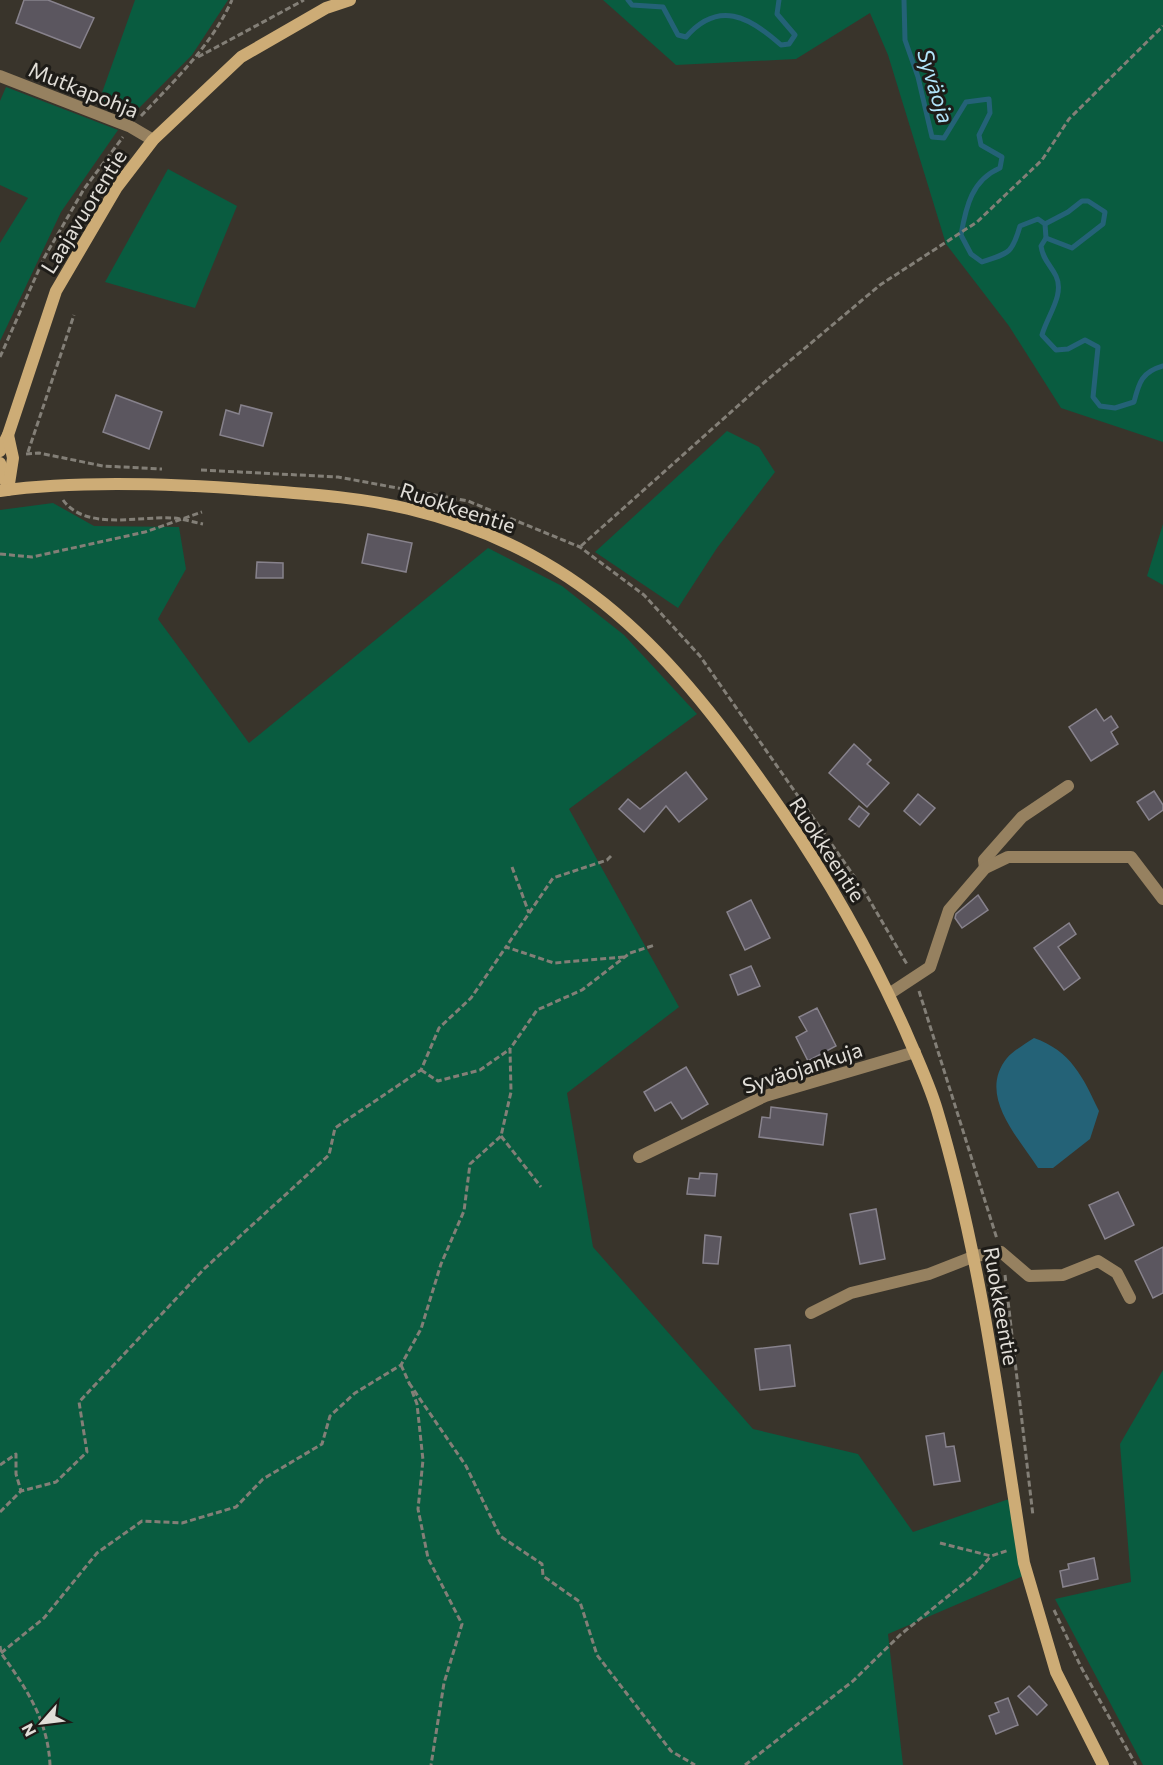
<svg xmlns="http://www.w3.org/2000/svg" width="1163" height="1765" font-family="Commissioner,sans-serif">
<style>
.green{fill:#095c40}
.water{fill:#246277}
.lines{fill:none;stroke-linecap:round;stroke-linejoin:round}
.stream{stroke:#246277;stroke-width:5}
.building{fill:#5b565f;stroke:#87828c;stroke-width:1.5}
.path{stroke:#837f77;stroke-width:3;stroke-dasharray:6 3;stroke-linecap:butt}
.street{stroke:#968160;stroke-width:12}
.secondary{stroke:#cdac76;stroke-width:12}
.labels{text-anchor:middle;dominant-baseline:central;stroke-width:6;stroke-linejoin:round;paint-order:stroke}
.street-label{font-size:21px;fill:#e1ded8;stroke:#1e1c18}
.water-label{font-size:22px;font-style:italic;fill:#b1e4f9;stroke:#1e1c18}
</style>
<rect width="100%" height="100%" fill="#39342b"/>
<g class="green">
<polygon points="135,0 228,0 192,55 129,118 98,104"/>
<polygon points="603,0 1163,0 1163,442 1061,408 1009,326 946,244 888,55 870,13 796,59 676,65"/>
<polygon points="6,87 118,130 61,212 0,341 0,243 28,198 0,185 0,101"/>
<polygon points="168,169 237,206 195,308 105,282"/>
<polygon points="727,431 759,447 775,472 717,548 678,608 595,552"/>
<polygon points="53,503 94,526 179,527 186,569 158,619 249,743 488,548 562,586 624,635 697,714 569,809 679,1007 567,1093 593,1247 753,1429 858,1454 913,1532 1009,1499 1023,1576 888,1634 903,1765 0,1765 0,510"/>
<polygon points="1163,524 1163,585 1147,576"/>
<polygon points="1163,1370 1163,1765 1143,1765 1055,1599 1131,1582 1120,1444"/>
</g>
<path class="water" d="M1034,1038C1071,1051 1083,1077 1099,1111L1090,1139L1053,1168H1038C1018,1137 977,1095 1007,1058C1013,1051 1025,1044 1034,1038Z"/>
<g class="lines">
<g class="stream">
<path d="M628,0L632,5L663,7L678,35L686,37C718,0 749,16 781,45L789,44L795,35L777,14L779,0"/>
<path d="M904,0L905,40L918,77L932,137L944,138L966,102L989,99L990,113L979,135L981,145L1002,157L1000,168C972,180 966,206 961,235L971,254L982,262C1009,253 1012,254 1020,226L1038,219L1045,224L1046,238L1041,246C1043,260 1050,264 1056,276C1065,295 1047,316 1042,335L1056,350L1068,349L1085,340L1098,347L1093,397L1100,406L1115,408L1134,402C1139,382 1142,372 1163,366"/>
<polyline points="1045,224 1068,212 1082,201 1088,201 1105,212 1103,224 1072,248 1046,238"/>
</g>
</g>
<g class="building">
<polygon points="24,0 48,0 94,18 80,48 16,23"/>
<polygon points="116,395 162,412 149,449 103,432"/>
<polygon points="241,405 272,413 263,446 220,435 226,410 239,414"/>
<polygon points="368,534 412,543 406,572 362,563"/>
<polygon points="257,562 283,563 283,578 256,578"/>
<polygon points="1096,709 1104,721 1111,716 1118,727 1111,732 1118,744 1091,761 1069,727"/>
<polygon points="854,744 871,760 867,764 889,783 867,807 829,773"/>
<polygon points="686,772 707,799 679,822 666,806 644,832 619,809 628,799 640,809"/>
<polygon points="1154,791 1163,805 1163,810 1149,820 1137,802"/>
<polygon points="918,794 935,808 920,825 904,811"/>
<polygon points="859,806 869,814 859,827 849,819"/>
<polygon points="978,895 988,910 962,928 955,918 956,914"/>
<polygon points="751,900 770,938 745,950 727,912"/>
<polygon points="1069,923 1076,934 1058,947 1080,978 1064,990 1034,948"/>
<polygon points="751,966 760,986 738,995 730,975"/>
<polygon points="817,1008 836,1046 808,1061 796,1037 807,1031 799,1017"/>
<polygon points="686,1067 708,1104 682,1119 671,1102 655,1111 644,1092"/>
<polygon points="771,1107 827,1114 823,1145 759,1137 762,1117 770,1118"/>
<polygon points="700,1173 717,1174 715,1196 687,1194 689,1178 699,1179"/>
<polygon points="1118,1192 1134,1225 1105,1239 1089,1205"/>
<polygon points="876,1209 885,1259 860,1264 850,1214"/>
<polygon points="705,1235 721,1237 718,1264 703,1263"/>
<polygon points="1163,1247 1163,1293 1153,1298 1135,1261"/>
<polygon points="790,1345 795,1386 760,1390 755,1349"/>
<polygon points="944,1433 946,1447 954,1446 960,1481 934,1485 926,1436"/>
<polygon points="1094,1558 1098,1579 1063,1587 1060,1571 1069,1569 1068,1564"/>
<polygon points="1029,1686 1047,1705 1037,1715 1018,1696"/>
<polygon points="1008,1698 1018,1725 996,1734 989,1716 999,1712 995,1703"/>
</g>
<g class="lines">
<g class="path">
<polyline points="198,57 304,0"/>
<path d="M141,116C175,80 211,46 232,0"/>
<polyline points="0,357 44,258 84,189 123,137"/>
<polyline points="28,452 74,315"/>
<polyline points="26,454 39,453 103,466 162,469"/>
<polyline points="201,470 338,477 468,501 580,547 644,595 700,656 863,889 908,966"/>
<path d="M63,500C85,531 139,516 171,518C181,518 192,522 203,524"/>
<polyline points="581,546 760,386 880,285 977,222 1042,160 1069,119 1163,26"/>
<polyline points="0,554 32,557 145,532 202,512"/>
<polyline points="611,856 607,860 553,878 506,947 554,963 624,957"/>
<polyline points="512,867 529,913"/>
<polyline points="919,991 997,1239"/>
<polyline points="421,1070 438,1081 480,1070 510,1049"/>
<polyline points="501,1136 541,1187"/>
<polyline points="1005,1275 1033,1516"/>
<polyline points="401,1365 410,1385"/>
<polyline points="409,1383 466,1466 500,1536 542,1564 543,1576 580,1602 597,1655 671,1751 695,1765"/>
<polyline points="412,1391 417,1404 423,1460 418,1509 428,1558 462,1624 444,1683 431,1765"/>
<polyline points="0,1465 16,1454 16,1474 21,1491"/>
<polyline points="0,1512 21,1491 56,1482 87,1452 79,1402 204,1269 329,1155 335,1128 421,1070 439,1028 471,998 506,947"/>
<polyline points="940,1543 991,1556 1009,1550"/>
<polyline points="1054,1610 1081,1667 1136,1765"/>
<path d="M0,1646L1,1653C26,1688 48,1720 50,1765"/>
<polyline points="1,1653 44,1618 97,1553 142,1521 182,1523 236,1507 263,1479 322,1444 330,1416 355,1393 401,1365 421,1329 441,1264 464,1211 470,1164 501,1136 511,1092 510,1049 537,1010 582,990 630,953 655,945"/>
<polyline points="745,1765 853,1681 900,1635 973,1576 991,1556"/>
</g>
<g class="street">
<polyline points="0,76 131,127 153,140"/>
<polyline points="985,868 984,860 1022,817 1068,786"/>
<polyline points="889,994 930,967 949,910 985,868 1008,857 1131,857 1163,899"/>
<polyline points="639,1157 765,1096 915,1052"/>
<polyline points="811,1313 851,1293 929,1274 975,1256 1001,1252 1029,1276 1063,1275 1098,1261 1117,1273 1130,1298"/>
</g>
<g class="secondary">
<polyline points="0,451 8,435 56,291 117,187 153,140 241,57 326,8 350,0"/>
<polyline points="0,463 7,486"/>
<polyline points="8,490 13,458 8,435"/>
<path d="M0,491C78,480 178,484 257,490C308,494 359,497 409,509C591,553 683,667 784,814C831,883 871,954 905,1030C916,1056 929,1083 937,1110C981,1257 1000,1411 1024,1563L1056,1672L1103,1765"/>
</g>
</g>
<g class="labels">
<g class="street-label">
<text transform="translate(84 89) rotate(22)">Mutkapohja</text>
<text transform="translate(83 211) rotate(-58)">Laajavuorentie</text>
<text transform="translate(458 507) rotate(18)">Ruokkeentie</text>
<text transform="translate(828 849) rotate(57)">Ruokkeentie</text>
<text transform="translate(802 1067) rotate(-18)">Syväojankuja</text>
<text transform="translate(1002 1306) rotate(80)">Ruokkeentie</text>
</g>
<g class="water-label">
<text transform="translate(936 86) rotate(73)">Syväoja</text>
</g>
</g>
<g transform="translate(42 1723) rotate(242)" stroke="#1e1c18" stroke-width="4.5" paint-order="stroke">
<path d="M0-4.5L10 22L0 15L-10 22Z" fill="#e1ded8"/>
<text y="-9" font-size="16" font-weight="bold" text-anchor="middle" fill="#e1ded8">N</text>
</g>
</svg>
